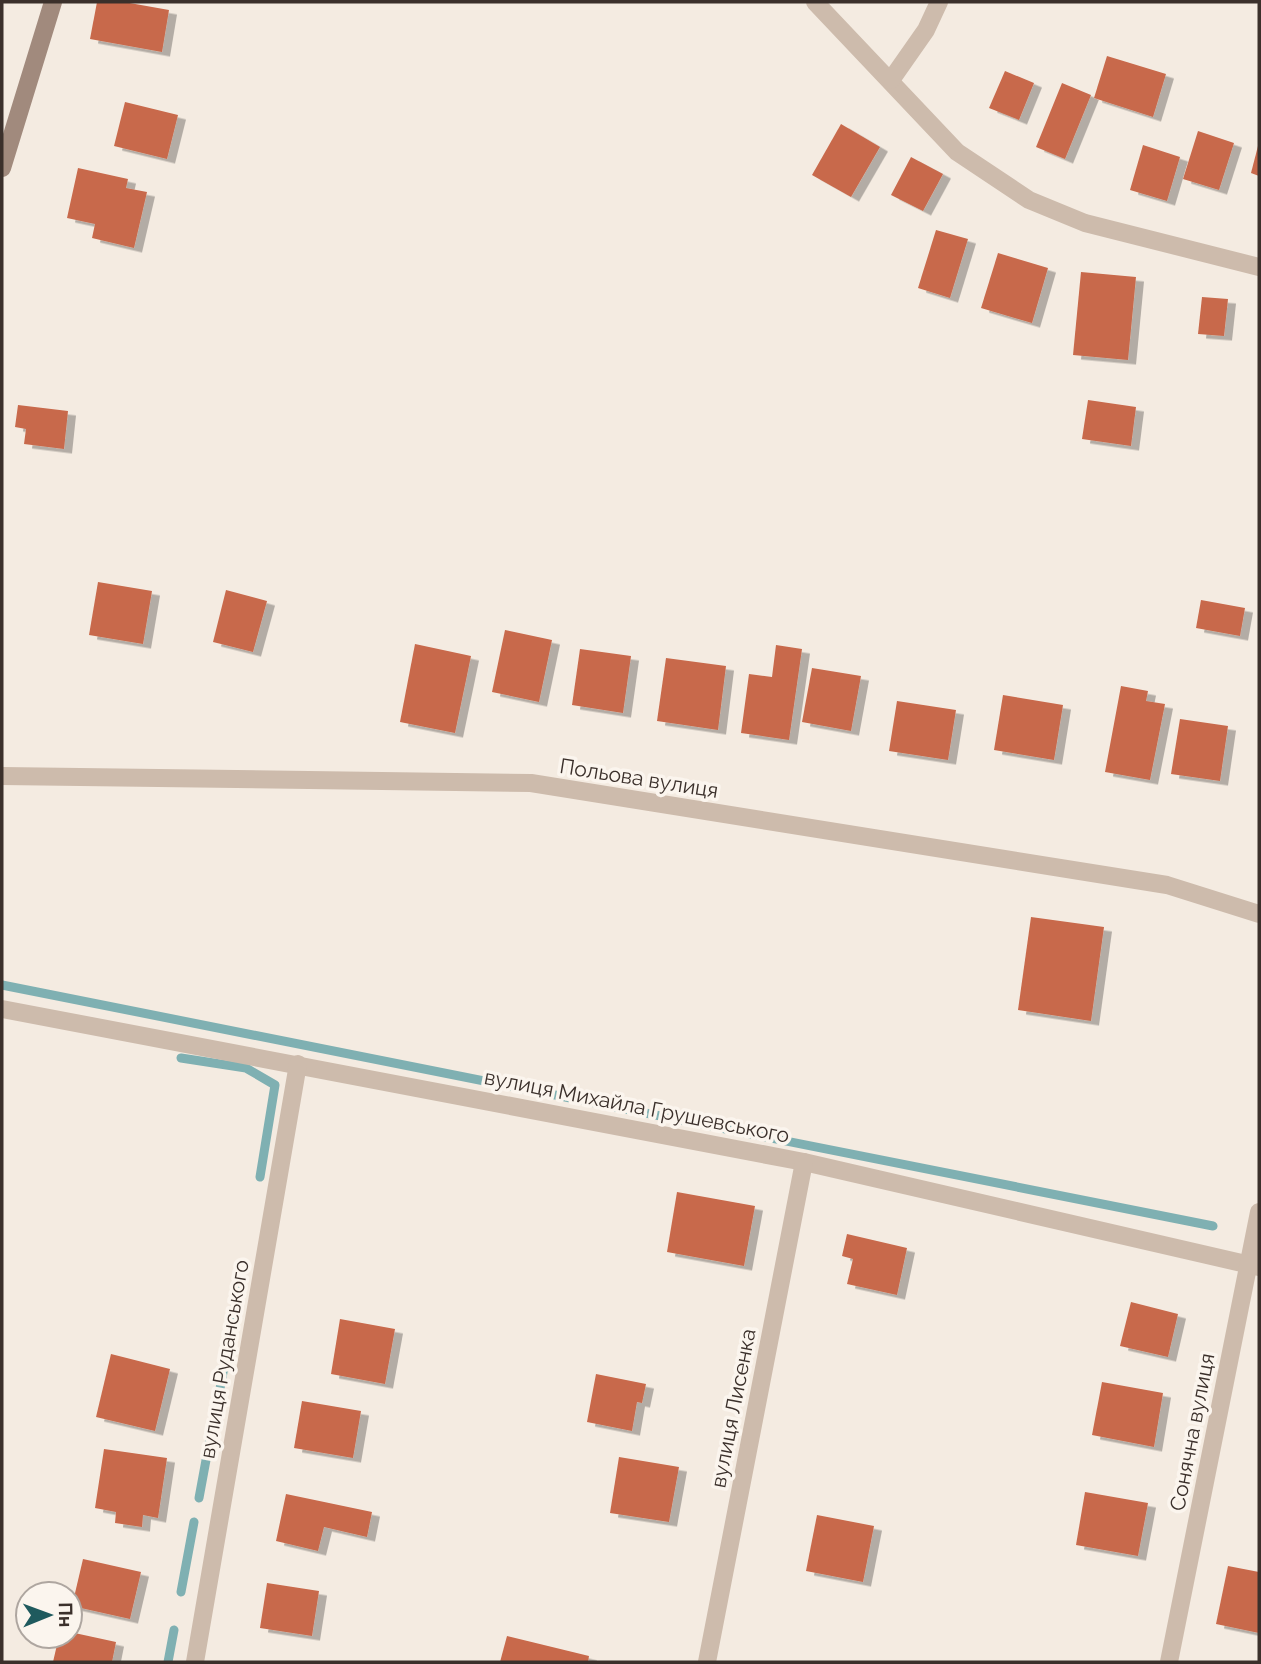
<svg xmlns="http://www.w3.org/2000/svg" width="1261" height="1664" font-family="Raleway,sans-serif">
<style>
.lines{fill:none;stroke-linecap:round;stroke-linejoin:round}
.stream{stroke:#7fb0b2;stroke-width:9}
.building{fill:#c8694b;filter:url(#shadow)}
.minor{stroke:#cdbbac;stroke-width:18}
.secondary{stroke:#a18a7d;stroke-width:18}
.labels{text-anchor:middle;dominant-baseline:central;stroke-width:7;stroke-linejoin:round;paint-order:stroke}
.street-label{font-size:21px;fill:#3b302b;stroke:#fbf5ee}
</style>
<defs>
<filter id="shadow"><feDropShadow dx="8" dy="4.5" stdDeviation="0" flood-color="#0004"/></filter>
</defs>
<rect width="100%" height="100%" fill="#f4ebe1"/>
<g class="lines">
<g class="stream">
<polyline points="2,985 1213,1226"/>
<polyline points="181,1058 246,1068 275,1085 260,1177"/>
<polyline points="217,1405 240,1280"/>
<polyline points="199,1498 211,1433"/>
<polyline points="181,1592 194,1522"/>
<polyline points="168,1662 174,1630"/>
</g>
</g>
<g class="building">
<polygon points="97,2 124,2 169,10 162,52 90,39"/>
<polygon points="1107,56 1166,74 1153,117 1094,98"/>
<polygon points="1005,71 1034,83 1019,120 989,108"/>
<polygon points="1062,83 1091,95 1065,159 1036,147"/>
<polygon points="125,102 178,115 167,159 114,146"/>
<polygon points="841,124 880,147 851,197 812,175"/>
<polygon points="1198,131 1234,143 1219,190 1183,179"/>
<polygon points="1143,145 1180,157 1167,201 1130,190"/>
<polygon points="1258,146 1259,146 1259,176 1251,173"/>
<polygon points="911,157 943,174 923,211 891,195"/>
<polygon points="78,168 128,179 126,188 147,192 134,248 92,238 95,224 67,218"/>
<polygon points="936,230 968,239 950,298 918,288"/>
<polygon points="998,253 1048,268 1032,323 981,308"/>
<polygon points="1081,272 1136,277 1128,360 1073,355"/>
<polygon points="1202,297 1228,299 1224,336 1198,334"/>
<polygon points="1088,400 1136,407 1131,446 1082,439"/>
<polygon points="18,405 68,411 64,449 24,444 26,429 15,427"/>
<polygon points="98,582 152,591 143,644 89,635"/>
<polygon points="226,590 267,601 253,652 213,642"/>
<polygon points="1201,600 1245,608 1240,636 1196,628"/>
<polygon points="505,630 552,640 539,702 492,692"/>
<polygon points="415,644 471,656 455,733 400,722"/>
<polygon points="776,645 802,649 789,740 741,733 749,674 772,677"/>
<polygon points="580,649 631,656 623,713 572,705"/>
<polygon points="666,658 726,666 718,730 657,721"/>
<polygon points="812,668 861,676 851,731 802,722"/>
<polygon points="1121,686 1148,691 1146,701 1165,704 1150,780 1105,772"/>
<polygon points="1003,695 1063,705 1054,760 994,750"/>
<polygon points="897,701 956,710 948,760 889,751"/>
<polygon points="1180,719 1228,726 1220,781 1171,774"/>
<polygon points="1031,917 1104,927 1091,1021 1018,1010"/>
<polygon points="677,1192 755,1206 744,1266 667,1252"/>
<polygon points="847,1234 907,1248 897,1295 847,1284 853,1259 842,1256"/>
<polygon points="1131,1302 1178,1314 1168,1357 1120,1346"/>
<polygon points="340,1319 395,1329 385,1384 331,1374"/>
<polygon points="111,1354 170,1369 155,1431 96,1417"/>
<polygon points="596,1374 646,1384 642,1403 637,1402 632,1431 587,1422"/>
<polygon points="1102,1382 1163,1393 1154,1447 1092,1435"/>
<polygon points="302,1401 361,1411 353,1458 294,1448"/>
<polygon points="104,1449 167,1458 158,1518 143,1515 142,1527 115,1523 116,1512 95,1508"/>
<polygon points="619,1457 679,1467 669,1522 610,1513"/>
<polygon points="1085,1492 1148,1503 1138,1556 1076,1545"/>
<polygon points="286,1494 372,1512 367,1537 324,1527 318,1551 276,1541"/>
<polygon points="817,1515 874,1526 863,1582 806,1571"/>
<polygon points="83,1559 141,1572 130,1619 72,1606"/>
<polygon points="1228,1566 1259,1572 1259,1633 1216,1624"/>
<polygon points="267,1583 319,1591 312,1636 260,1628"/>
<polygon points="70,1632 116,1642 112,1662 53,1662 59,1636 70,1636"/>
<polygon points="507,1636 589,1656 588,1662 500,1662"/>
</g>
<g class="lines">
<g class="minor">
<polyline points="815,2 957,152 1029,200 1085,223 1259,267"/>
<polyline points="891,80 926,30 939,2"/>
<polyline points="2,776 531,783 1167,885 1259,914"/>
<polyline points="2,1009 804,1162 1259,1267"/>
<polyline points="195,1662 298,1064"/>
<polyline points="707,1662 804,1162"/>
<polyline points="1169,1662 1259,1212"/>
</g>
<polyline class="secondary" points="2,168 53,2"/>
</g>
<g class="labels">
<g class="street-label">
<text transform="translate(639 778) rotate(9)">Польова вулиця</text>
<text transform="translate(637 1106) rotate(11)">вулиця Михайла Грушевського</text>
<text transform="translate(224 1359) rotate(-80)">вулиця Руданського</text>
<text transform="translate(733 1408) rotate(-79)">вулиця Лисенка</text>
<text transform="translate(1192 1432) rotate(-79)">Сонячна вулиця</text>
</g>
</g>
<rect width="1261" height="1664" fill="none" stroke="#3b302b" stroke-width="7"/>
<g transform="translate(49 1615) rotate(89)"><circle r="33" fill="#fbf5ee" stroke="#aea6a0" stroke-width="2"/>
<path d="M0-5L12 26L0 18L-12 26Z" fill="#1f5a5e"/>
<text y="-10" font-size="19" font-weight="bold" text-anchor="middle" fill="#3b302b">Пн</text>
</g>
</svg>
